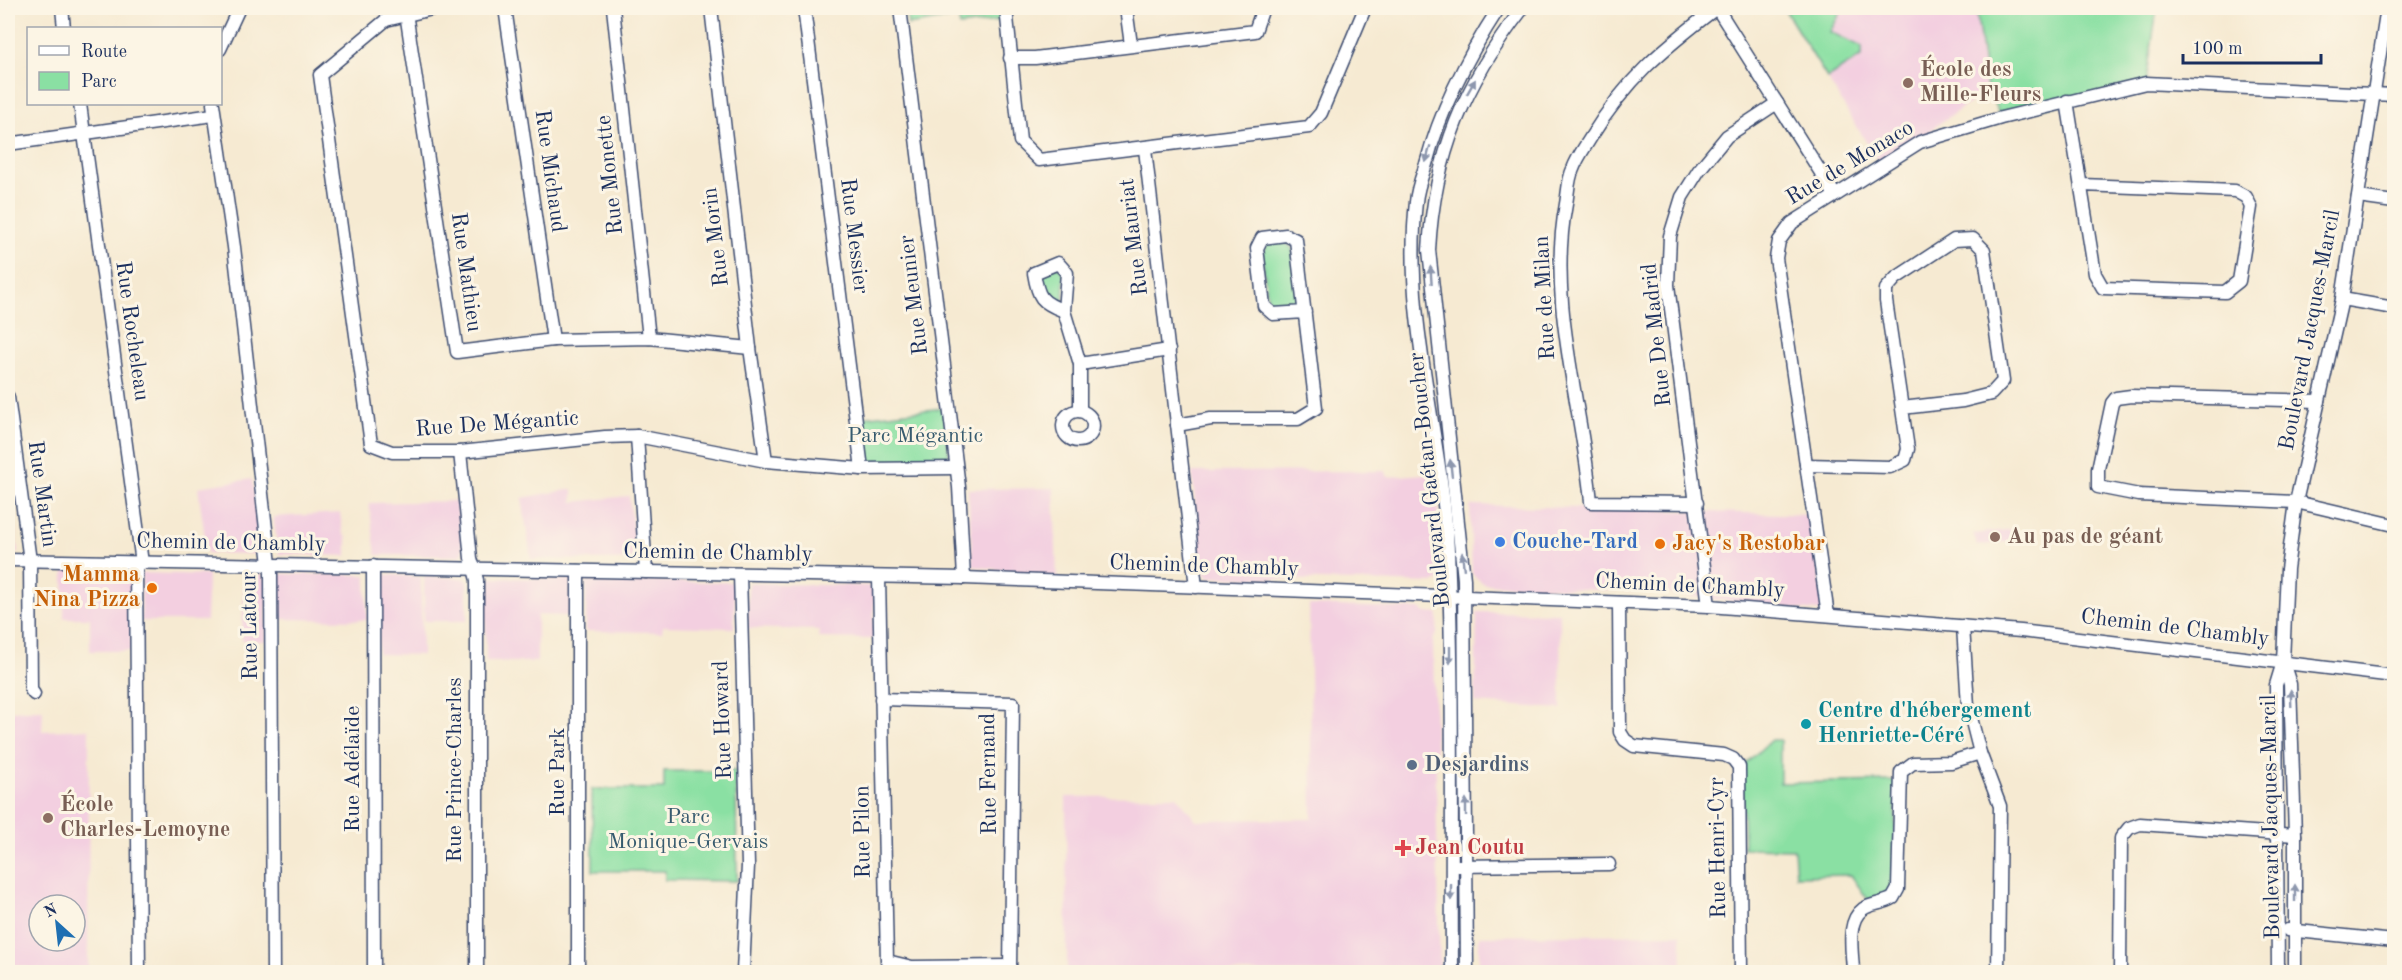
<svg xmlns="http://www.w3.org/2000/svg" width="2402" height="980" font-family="'Old Standard TT',serif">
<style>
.built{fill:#f3cfe0;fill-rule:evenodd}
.green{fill:#8ae0a3;stroke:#528880;stroke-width:1.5}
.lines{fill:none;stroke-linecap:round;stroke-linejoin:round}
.minor-casing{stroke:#3c4b6f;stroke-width:15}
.minor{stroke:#fff;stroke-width:12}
.oneway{fill:#8d97ae}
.education-dot{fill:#8d6e63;stroke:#fcf5e5;stroke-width:2}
.shop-dot{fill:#3f7fe0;stroke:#fcf5e5;stroke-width:2}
.food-dot{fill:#e8710a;stroke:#fcf5e5;stroke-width:2}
.culture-dot{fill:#0f9aa8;stroke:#fcf5e5;stroke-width:2}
.service-dot{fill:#5c6f8a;stroke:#fcf5e5;stroke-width:2}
.health-dot{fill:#e0444e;stroke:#fcf5e5;stroke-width:2}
.labels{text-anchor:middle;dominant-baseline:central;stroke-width:6;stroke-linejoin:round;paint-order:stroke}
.education-label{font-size:22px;font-weight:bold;fill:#785e54;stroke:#fcf5e5;text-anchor:start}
.street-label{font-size:22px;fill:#1b2f5e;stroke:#fcf5e5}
.park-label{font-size:22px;fill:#375b6f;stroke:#fcf5e5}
.shop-label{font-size:22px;font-weight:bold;fill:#366cbe;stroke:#fcf5e5;text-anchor:start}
.food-label{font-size:22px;font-weight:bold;fill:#c56008;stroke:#fcf5e5;text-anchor:start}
.culture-label{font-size:22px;font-weight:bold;fill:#0d838f;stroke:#fcf5e5;text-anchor:start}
.service-label{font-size:22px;font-weight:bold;fill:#4e5e75;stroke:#fcf5e5;text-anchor:start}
.health-label{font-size:22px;font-weight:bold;fill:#be3a42;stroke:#fcf5e5;text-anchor:start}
</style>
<rect width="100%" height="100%" fill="#fcf5e5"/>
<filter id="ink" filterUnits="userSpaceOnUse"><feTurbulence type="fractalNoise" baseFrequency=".0167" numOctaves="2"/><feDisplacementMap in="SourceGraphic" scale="12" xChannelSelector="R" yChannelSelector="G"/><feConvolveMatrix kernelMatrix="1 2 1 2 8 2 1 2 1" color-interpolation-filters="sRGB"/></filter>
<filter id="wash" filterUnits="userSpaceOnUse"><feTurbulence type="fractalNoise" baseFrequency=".008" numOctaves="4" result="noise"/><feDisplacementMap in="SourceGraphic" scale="24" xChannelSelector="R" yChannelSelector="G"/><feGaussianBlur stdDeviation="1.35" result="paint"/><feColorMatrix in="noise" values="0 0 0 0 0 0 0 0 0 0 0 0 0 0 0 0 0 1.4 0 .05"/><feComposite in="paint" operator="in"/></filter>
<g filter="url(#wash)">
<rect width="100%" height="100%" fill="#f6ead2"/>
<g class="built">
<polygon points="1789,8 1976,8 1986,97 1977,98 1934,127 1920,142 1881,166 1785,10"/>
<polygon points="1385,471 1388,477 1436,473 1441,576 1438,580 1433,583 1208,577 1202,570 1192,472"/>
<polygon points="252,479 261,550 256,554 207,553 198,487"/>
<polygon points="1054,488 1057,578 973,566 968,489"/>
<polygon points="573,489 573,502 629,496 636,555 630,560 531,559 522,498"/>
<polygon points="12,501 18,553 8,552 8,502"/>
<polygon points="456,501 463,550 460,556 376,555 369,503"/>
<polygon points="1473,505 1810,515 1825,612 1658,593 1484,584 1472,574 1470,506"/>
<polygon points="340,513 343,533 347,538 347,556 279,554 273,517"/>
<polygon points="2014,529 2017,540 1977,546 1974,534"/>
<polygon points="64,569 132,572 131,651 90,651 90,618 64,618"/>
<polygon points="142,573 208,575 206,621 141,621"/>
<polygon points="244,574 261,574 267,582 266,641 242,641"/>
<polygon points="279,574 366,575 367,620 278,619"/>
<polygon points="380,574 421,577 422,655 378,654"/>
<polygon points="424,577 464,578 467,582 467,621 424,621"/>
<polygon points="490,578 572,579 573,616 537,615 537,662 486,662 485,581"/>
<polygon points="586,581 731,582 735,589 734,628 663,626 662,632 586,631"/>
<polygon points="748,583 868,586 874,590 874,639 819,638 819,630 748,628"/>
<polygon points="1309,605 1419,609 1425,613 1438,613 1437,633 1433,640 1440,972 1067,972 1066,797 1177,796 1196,820 1312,819"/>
<polygon points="1477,612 1560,613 1561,709 1475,703"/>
<path d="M43,710L42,731L89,729L88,972H53L8,964V711ZM39,905H75V941H39Z"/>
<polygon points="1681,934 1682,972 1479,972 1479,936"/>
</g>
<g class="green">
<polygon points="906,8 1001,8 1003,20 960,26 958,17 908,25"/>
<polygon points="1790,8 1843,8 1830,32 1862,47 1862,56 1827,78 1785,10"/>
<polygon points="1976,8 2157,8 2146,83 2001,118 1987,89"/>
<polygon points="1283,241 1292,248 1299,297 1292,307 1277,309 1268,302 1262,254 1267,244"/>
<polygon points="1058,266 1064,275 1063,308 1045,302 1037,274"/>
<polygon points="944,408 949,455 943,460 872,463 866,459 861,417"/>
<polygon points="1771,740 1780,740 1780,783 1897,781 1892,897 1870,903 1851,875 1796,876 1794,849 1744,848 1742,767"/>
<polygon points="664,771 736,771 737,881 665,880 665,871 593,871 592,789 664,789"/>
</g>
</g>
<g filter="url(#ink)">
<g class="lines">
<g class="minor-casing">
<g id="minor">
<polyline points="62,8 64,28"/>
<polyline points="436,8 386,20 320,75 371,444 392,452 460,452 605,437 637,436 766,461 862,469 956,468"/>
<polyline points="505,8 553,340"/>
<polyline points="613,8 649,338"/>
<polyline points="711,8 750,348 766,461"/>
<polyline points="804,8 862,469"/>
<polyline points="900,8 959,487 964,578"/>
<polyline points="1006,8 1020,141 1039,160 1309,127 1321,113 1365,8"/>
<polyline points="1126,8 1131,45"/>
<polyline points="1717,8 1835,195"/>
<polyline points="406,13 457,352 553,340 649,338 750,348"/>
<polyline points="220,49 239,8"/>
<polyline points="1010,58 1035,58 1255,31 1263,8"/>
<polyline points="2067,101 2095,274 2103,288 2225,292 2239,281 2251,207 2246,197 2235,191 2082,185"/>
<polyline points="80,104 142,563"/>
<polyline points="213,104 234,247 271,573 273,972"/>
<polyline points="8,144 213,115"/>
<polyline points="1145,149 1196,587"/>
<polyline points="2358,197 2394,202"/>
<polyline points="2342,299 2394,308"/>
<path d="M1064,311C1041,302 1038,298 1034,273L1058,263L1067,273L1064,311L1080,364V411"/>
<polyline points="1080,364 1169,350"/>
<polyline points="8,397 30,561 31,690 34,694"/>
<polyline points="2319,401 2131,396 2116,398 2112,403 2098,469 2098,487 2139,495 2296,502 2394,525"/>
<circle cx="1078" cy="426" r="15"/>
<polyline points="1177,425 1211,419 1298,419 1316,408 1296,240 1286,235 1262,238 1257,248 1264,306 1273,314 1305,312"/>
<polyline points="637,436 646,572"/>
<polyline points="460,452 471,558 477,580 477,972"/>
<polyline points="1806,465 1890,467 1905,460 1908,449 1886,301 1886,289 1896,278 1954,240 1973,239 1984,250 2003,381 1991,394 1963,401 1902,408"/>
<path d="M1697,503L1591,502C1582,403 1547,303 1566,204C1568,193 1568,179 1573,169C1577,158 1585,147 1591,137C1628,77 1662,50 1716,8"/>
<polyline points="8,560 964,578 1709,606 2021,631 2394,676"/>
<polyline points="136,563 139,972"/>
<polyline points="373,566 374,972"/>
<polyline points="578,571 578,972"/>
<polyline points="740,574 748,865 743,972"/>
<polyline points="879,578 887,961 912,967 1010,966"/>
<polyline points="1619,603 1620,732 1625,740 1634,746 1724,755 1733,759 1739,767 1741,972"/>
<polyline points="1709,606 1668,285 1670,236 1682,197 1699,170 1727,136 1777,103"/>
<polyline points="1828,615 1776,258 1779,241 1792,223 1920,142 2001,118 2146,83 2394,95"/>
<polyline points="1963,626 1968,706 1980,753 2000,806 1998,972"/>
<polyline points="2283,662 2290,684 2295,835 2295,972"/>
<polyline points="881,699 1013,703 1010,971"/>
<polyline points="1458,866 1609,864"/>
<polyline points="2288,930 2394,941"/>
<path d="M1452,972C1451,832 1454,691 1448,551C1442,435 1403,319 1416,202C1417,189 1422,176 1426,164C1441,107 1467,57 1499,8"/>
<path d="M1467,972L1464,579L1429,250C1434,155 1465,83 1523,8"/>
<path d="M1853,972C1853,954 1845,922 1863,909C1872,903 1884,904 1893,898L1898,889L1901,772L1913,763L1951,762L1980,753"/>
<polyline points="2120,972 2121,838 2129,828 2140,824 2295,835"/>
<polyline points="2278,972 2276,685 2283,662 2287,569 2296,502 2342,299 2387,8"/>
</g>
</g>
<use href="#minor" class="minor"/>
</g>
<defs><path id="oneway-solid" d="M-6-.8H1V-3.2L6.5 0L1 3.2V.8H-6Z" transform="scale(1.5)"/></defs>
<g class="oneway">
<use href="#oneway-solid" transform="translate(1471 87) rotate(-60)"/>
<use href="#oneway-solid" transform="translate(1428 154) rotate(105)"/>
<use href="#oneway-solid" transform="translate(1431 275) rotate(-94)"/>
<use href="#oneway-solid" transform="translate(1451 468) rotate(-96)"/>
<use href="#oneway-solid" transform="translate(1463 561) rotate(-96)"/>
<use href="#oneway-solid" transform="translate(1450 655) rotate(90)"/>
<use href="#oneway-solid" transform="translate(2291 698) rotate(-92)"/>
<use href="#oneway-solid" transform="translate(1466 807) rotate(-90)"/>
<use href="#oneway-solid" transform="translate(1451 892) rotate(90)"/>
<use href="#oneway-solid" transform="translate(2295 893) rotate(-90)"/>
</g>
</g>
<g class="education-dot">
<circle cx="1908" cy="83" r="6"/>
<circle cx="1995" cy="537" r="6"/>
<circle cx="48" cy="818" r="6"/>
</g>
<circle class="shop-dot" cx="1500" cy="542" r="6"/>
<g class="food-dot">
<circle cx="1660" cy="544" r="6"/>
<circle cx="152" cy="588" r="6"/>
</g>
<circle class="culture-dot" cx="1806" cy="724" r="6"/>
<circle class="service-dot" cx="1412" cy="765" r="6"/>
<path class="health-dot" d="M1400 839h6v6h6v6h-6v6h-6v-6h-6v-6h6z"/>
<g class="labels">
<g class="education-label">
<text x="1920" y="70">École des<tspan x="1920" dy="25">Mille-Fleurs</tspan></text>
<text x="2007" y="537">Au pas de géant</text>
<text x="60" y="805">École<tspan x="60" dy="25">Charles-Lemoyne</tspan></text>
</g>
<g class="street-label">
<text transform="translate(1850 163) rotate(-31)">Rue de Monaco</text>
<text transform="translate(550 171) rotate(82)">Rue Michaud</text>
<text transform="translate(610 175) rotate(-96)">Rue Monette</text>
<text transform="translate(854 236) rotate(83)">Rue Messier</text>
<text transform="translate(716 237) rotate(-97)">Rue Morin</text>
<text transform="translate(1134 237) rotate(-97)">Rue Mauriat</text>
<text transform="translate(466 272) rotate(82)">Rue Mathieu</text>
<text transform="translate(914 295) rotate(-97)">Rue Meunier</text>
<text transform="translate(1545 298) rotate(-93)">Rue de Milan</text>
<text transform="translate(2310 330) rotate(-79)">Boulevard Jacques-Marcil</text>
<text transform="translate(132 331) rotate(82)">Rue Rocheleau</text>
<text transform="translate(1657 335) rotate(-96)">Rue De Madrid</text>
<text transform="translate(497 424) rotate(-4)">Rue De Mégantic</text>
<text transform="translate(1430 480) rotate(-96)">Boulevard Gaétan-Boucher</text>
<text transform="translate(42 494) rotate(82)">Rue Martin</text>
<text transform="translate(231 543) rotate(1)">Chemin de Chambly</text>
<text transform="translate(718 553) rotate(1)">Chemin de Chambly</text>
<text transform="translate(1204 566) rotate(2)">Chemin de Chambly</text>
<text transform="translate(1690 586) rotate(3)">Chemin de Chambly</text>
<text transform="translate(250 626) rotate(-91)">Rue Latour</text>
<text transform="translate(2175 628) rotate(7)">Chemin de Chambly</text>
<text transform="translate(723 720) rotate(-92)">Rue Howard</text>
<text transform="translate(353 769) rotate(-90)">Rue Adélaïde</text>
<text transform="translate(455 770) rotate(-90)">Rue Prince-Charles</text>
<text transform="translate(558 772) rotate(-90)">Rue Park</text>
<text transform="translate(989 774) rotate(-91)">Rue Fernand</text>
<text transform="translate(2271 817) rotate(-91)">Boulevard Jacques-Marcil</text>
<text transform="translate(863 832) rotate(-91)">Rue Pilon</text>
<text transform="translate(1718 848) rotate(-91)">Rue Henri-Cyr</text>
</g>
<g class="park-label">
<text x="915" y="436">Parc Mégantic</text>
<text x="688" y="817">Parc<tspan x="688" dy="25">Monique-Gervais</tspan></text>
</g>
<g class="shop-label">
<text x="1512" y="542">Couche-Tard</text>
</g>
<g class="food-label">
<text x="1672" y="544">Jacy's Restobar</text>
<text x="140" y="575" text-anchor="end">Mamma<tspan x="140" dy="25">Nina Pizza</tspan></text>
</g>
<g class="culture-label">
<text x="1818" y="711">Centre d'hébergement<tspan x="1818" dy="25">Henriette-Céré</tspan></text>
</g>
<g class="service-label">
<text x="1424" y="765">Desjardins</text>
</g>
<g class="health-label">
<text x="1415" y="848">Jean Coutu</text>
</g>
</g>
<rect width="2402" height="980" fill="none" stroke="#fcf5e5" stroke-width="30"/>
<rect x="27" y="27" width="195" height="78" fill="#fcf5e5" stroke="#a2a6af" stroke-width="1.5"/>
<rect x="39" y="46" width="30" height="9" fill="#ffffff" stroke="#a2a6af" stroke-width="1.5"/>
<text x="81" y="57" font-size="18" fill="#1b2f5e">Route</text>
<rect x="39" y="72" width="30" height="18" fill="#8ae0a3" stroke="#a2a6af" stroke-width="1.5"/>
<text x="81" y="87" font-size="18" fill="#1b2f5e">Parc</text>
<g transform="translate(57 923) rotate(333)"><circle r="28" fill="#fcf5e5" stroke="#a2a6af" stroke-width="1.5"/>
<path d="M0-4.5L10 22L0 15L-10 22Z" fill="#1f6fb2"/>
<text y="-9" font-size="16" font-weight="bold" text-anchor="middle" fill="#1b2f5e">N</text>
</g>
<path d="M2183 54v9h138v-9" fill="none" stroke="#1b2f5e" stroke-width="3"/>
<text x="2192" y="54" font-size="18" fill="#1b2f5e" stroke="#fcf5e5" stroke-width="4.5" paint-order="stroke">100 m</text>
</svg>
